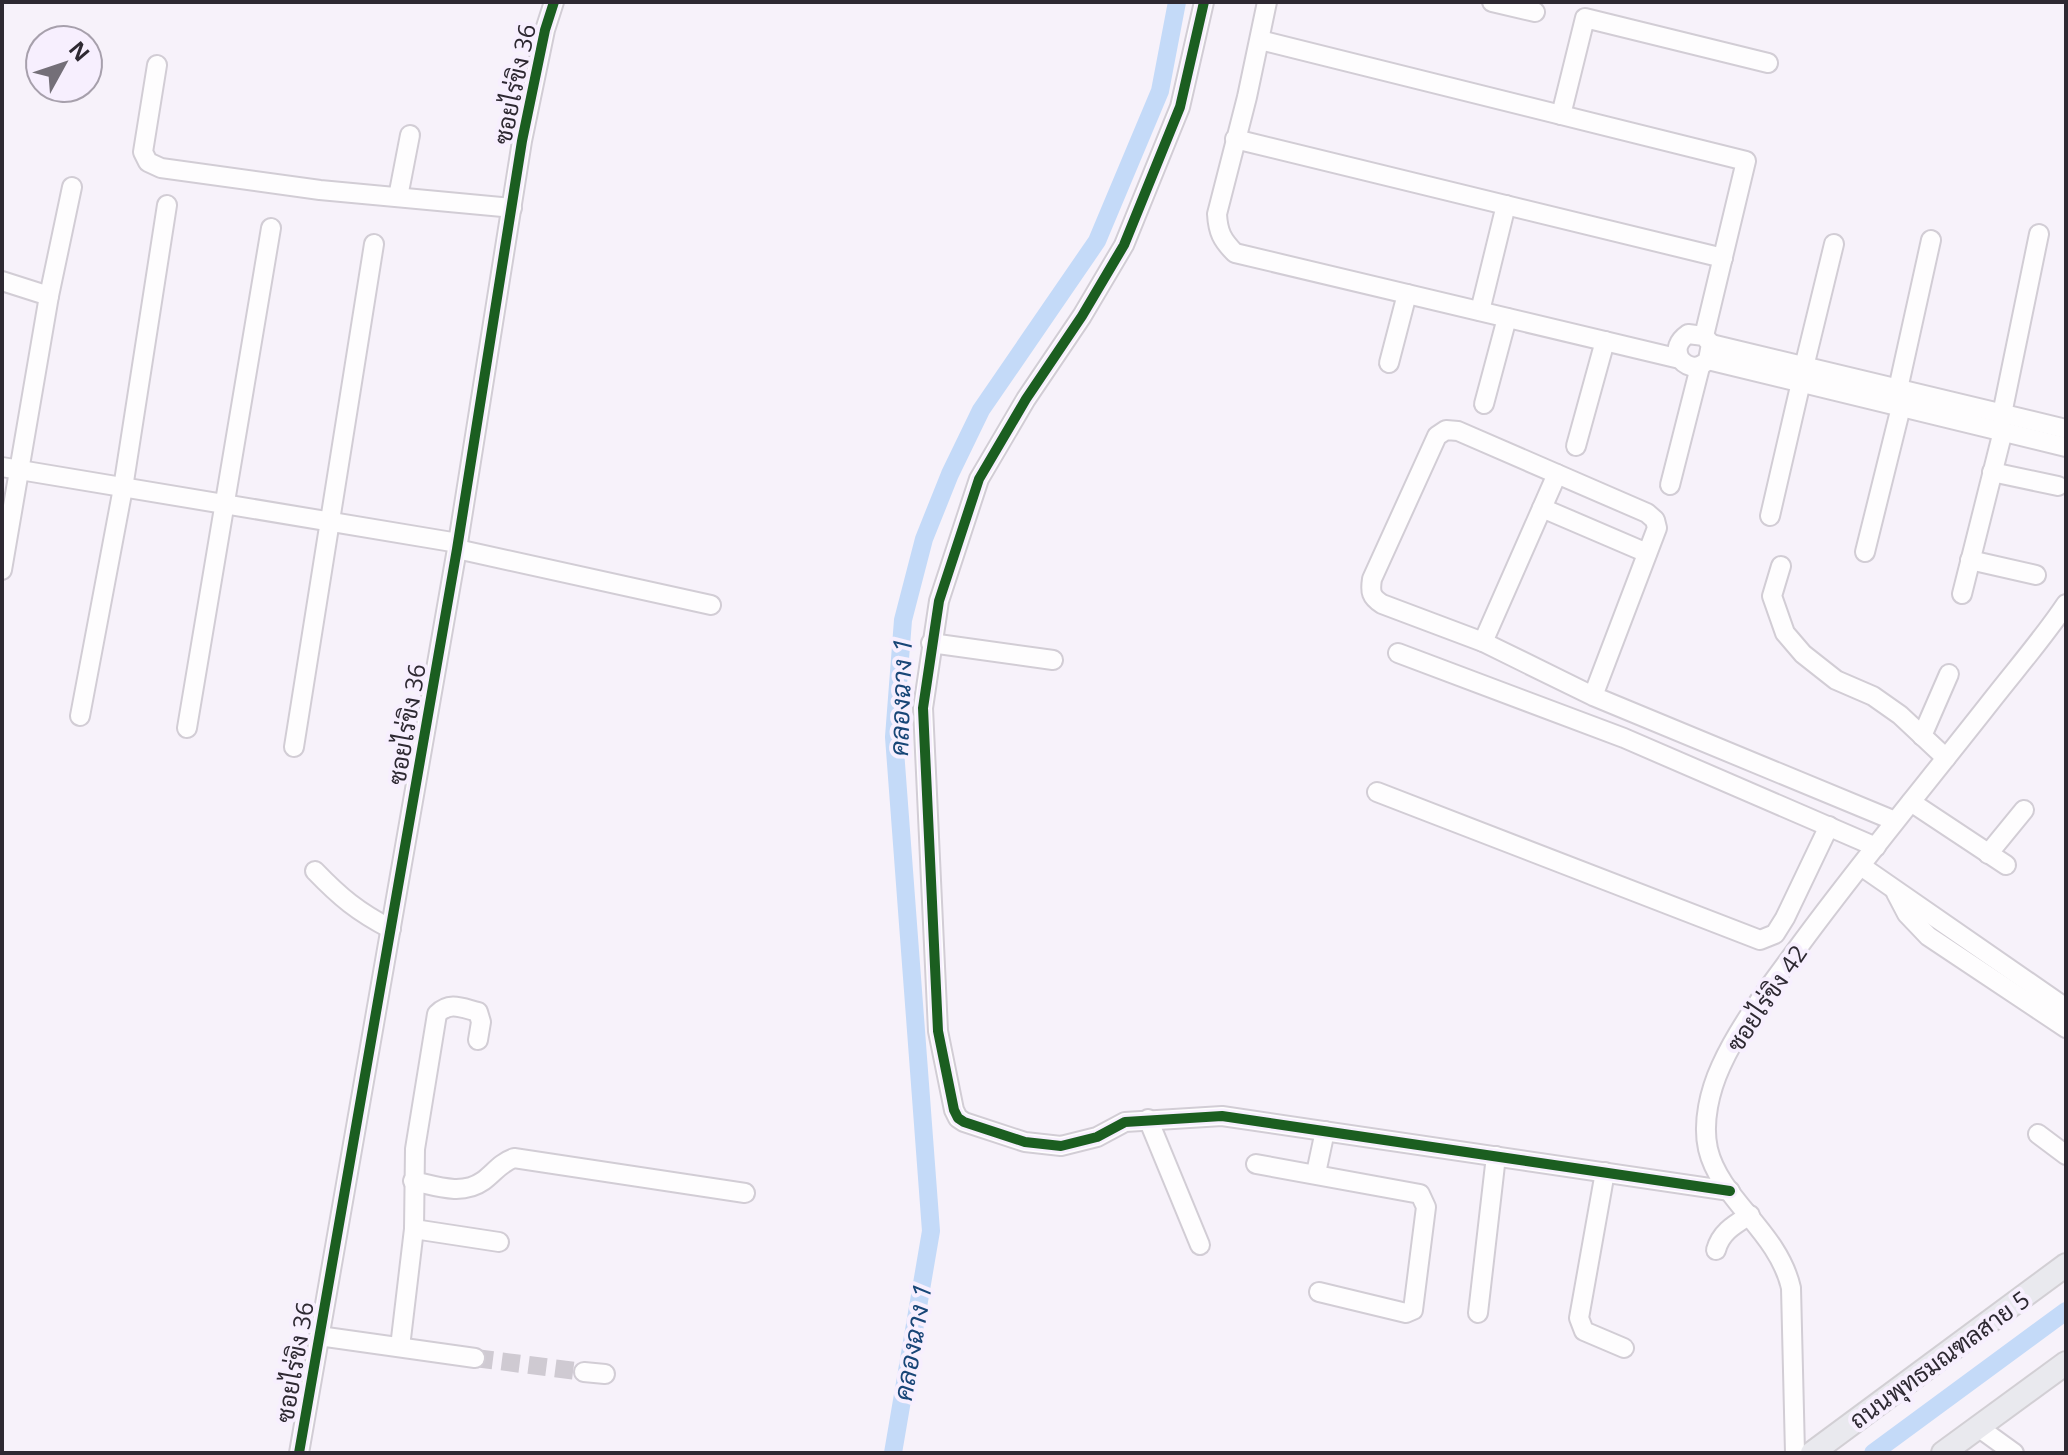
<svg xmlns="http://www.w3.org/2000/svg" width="2068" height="1455" font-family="'Open Sans',Sarabun,sans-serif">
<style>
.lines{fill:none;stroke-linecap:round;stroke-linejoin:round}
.canal{stroke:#c4daf8;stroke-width:18}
.minor-tunnel{stroke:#cfcad2;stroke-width:18;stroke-dasharray:18 9;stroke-linecap:butt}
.minor-casing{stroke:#d2cdd5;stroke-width:22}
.major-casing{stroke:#d2cfd4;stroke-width:26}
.minor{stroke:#fefdfe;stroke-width:18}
.major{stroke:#e9e9ee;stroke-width:22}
.cycleway-casing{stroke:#f7effe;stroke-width:15}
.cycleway{stroke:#1b5e20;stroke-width:10}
.labels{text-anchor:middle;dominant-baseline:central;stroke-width:8;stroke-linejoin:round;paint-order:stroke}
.street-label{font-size:24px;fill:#2e2932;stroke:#f7effe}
.water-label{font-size:26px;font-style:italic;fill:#184677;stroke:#f7effe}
</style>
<rect width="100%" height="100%" fill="#f7f2fa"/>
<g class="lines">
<g class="canal">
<polyline points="893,1453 931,1231 894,737 903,620 924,539 950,474 981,410 1097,241 1160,91 1177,2"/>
<polyline points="1873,1453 2066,1311"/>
</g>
<polyline class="minor-tunnel" points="475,1358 584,1372"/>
<g class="minor-casing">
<g id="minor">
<polyline points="1204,2 1180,107 1124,245 1082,316 1026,399 979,479 939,601 923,708 938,1031 954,1110 958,1118 964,1122 1025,1142 1061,1146 1097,1137 1125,1122 1222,1116 1730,1191"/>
<path d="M1267,2L1247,97L1217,214C1218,232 1222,240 1235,253L1680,359C1689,369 1699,369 1708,360L1711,344L1704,336L1688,334C1678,341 1675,349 1680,359"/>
<polyline points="1492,2 1535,12"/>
<polyline points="1260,40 1746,161 1704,336"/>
<polyline points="157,65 143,152 148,162 161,168 320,190 512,208"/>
<polyline points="1561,115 1585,18 1768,63"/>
<polyline points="1235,139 1723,258"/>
<polyline points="398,197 410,135"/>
<polyline points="2,281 49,296"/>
<polyline points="1480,311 1506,205"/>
<polyline points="1711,344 2066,429"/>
<polyline points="1708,360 2066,447"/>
<polyline points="1389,363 1407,294"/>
<polyline points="1804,367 1834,244"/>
<polyline points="1898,389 1931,240"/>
<polyline points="1484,404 1507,318"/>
<polyline points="2002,414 2039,234"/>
<polyline points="1576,446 1605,341"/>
<polyline points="2,467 458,543"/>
<polyline points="1992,472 2058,486"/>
<polyline points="1670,485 1700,367"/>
<polyline points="1542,508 1647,553"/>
<polyline points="1770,516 1801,382"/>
<polyline points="457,549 711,605"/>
<polyline points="1865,552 1901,407"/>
<polyline points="1970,560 2036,575"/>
<polyline points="1781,566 1772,596 1785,633 1803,654 1836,680 1873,696 1900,715 1946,758"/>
<polyline points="2,570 49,296 72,187"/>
<polyline points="1962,594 2003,431"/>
<polyline points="1483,642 1557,474"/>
<polyline points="931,643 1053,660"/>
<polyline points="1398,653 1624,738 1876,847"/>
<path d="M1593,696L1657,528L1655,520L1647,513L1458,431L1446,430L1437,436L1372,579C1370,592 1371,597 1382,604L1483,642L1593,696L1895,821"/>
<polyline points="80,716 123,488 167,205"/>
<polyline points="187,728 271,228"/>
<polyline points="1922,736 1949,674"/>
<polyline points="294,747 374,244"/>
<polyline points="1377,792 1760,940 1775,934 1785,918 1829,826"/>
<polyline points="1911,802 2006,865"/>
<polyline points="1988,854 2024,810"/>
<polyline points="1861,866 2066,1008"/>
<path d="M315,871C340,897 358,912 391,929"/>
<polyline points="1896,893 1907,914 1928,936 2066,1028"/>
<polyline points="1148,1119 1200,1245"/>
<polyline points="2038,1134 2066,1155"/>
<polyline points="1256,1164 1420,1194 1426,1207 1413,1310 1406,1313 1319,1292"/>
<polyline points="1605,1172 1579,1318 1584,1331 1624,1348"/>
<polyline points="1316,1173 1325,1131"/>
<path d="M413,1181C436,1186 462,1196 483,1181C494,1173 500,1163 514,1158L745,1193"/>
<polyline points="414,1229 499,1242"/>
<path d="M1716,1250C1721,1232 1734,1225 1750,1215"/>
<polyline points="1478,1313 1496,1156"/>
<polyline points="319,1336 475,1358"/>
<path d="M400,1347L414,1229L415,1149L437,1014C450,1001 462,1008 478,1012L481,1022L478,1040"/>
<polyline points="584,1372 605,1374"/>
<polyline points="1978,1427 2014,1453"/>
<polyline points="299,1453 457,549 522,141 545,30 554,2"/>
<path d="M1795,1453L1791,1288C1778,1231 1720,1200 1708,1149C1702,1122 1710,1090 1721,1066C1740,1024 1770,986 1797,949C1859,864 1927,783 1992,700C2017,668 2044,637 2066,604"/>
</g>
</g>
<g class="major-casing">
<g id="major">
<polyline points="1812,1453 2066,1265"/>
<polyline points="1943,1453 2066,1363"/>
</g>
</g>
<use href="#minor" class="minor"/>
<use href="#major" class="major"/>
<g class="cycleway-casing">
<g id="cycleway">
<polyline points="1204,2 1180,107 1124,245 1082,316 1026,399 979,479 939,601 923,708 938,1031 954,1110 958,1118 964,1122 1025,1142 1061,1146 1097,1137 1125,1122 1222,1116 1730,1191"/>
<polyline points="299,1453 457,549 522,141 545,30 554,2"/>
</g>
</g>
<use href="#cycleway" class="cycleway"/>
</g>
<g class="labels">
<g class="street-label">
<text transform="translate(514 84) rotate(-78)">ซอยไร่ขิง 36</text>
<text transform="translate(406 724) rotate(-80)">ซอยไร่ขิง 36</text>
<text transform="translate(1766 998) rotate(-56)">ซอยไร่ขิง 42</text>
<text transform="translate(1939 1359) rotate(-36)">ถนนพุทธมณฑลสาย 5</text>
<text transform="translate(294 1362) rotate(-80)">ซอยไร่ขิง 36</text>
</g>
<g class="water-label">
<text transform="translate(900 697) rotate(-88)">คลองฉาง 1</text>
<text transform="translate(912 1342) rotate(-80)">คลองฉาง 1</text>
</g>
</g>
<rect width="2068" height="1455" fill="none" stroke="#2e2932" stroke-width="8"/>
<g transform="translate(64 64) rotate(50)"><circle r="38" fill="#f7effe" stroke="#a7a0ac" stroke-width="2"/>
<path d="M0-6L14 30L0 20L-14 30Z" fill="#746f78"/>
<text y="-12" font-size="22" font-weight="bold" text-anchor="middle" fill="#2e2932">N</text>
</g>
</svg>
